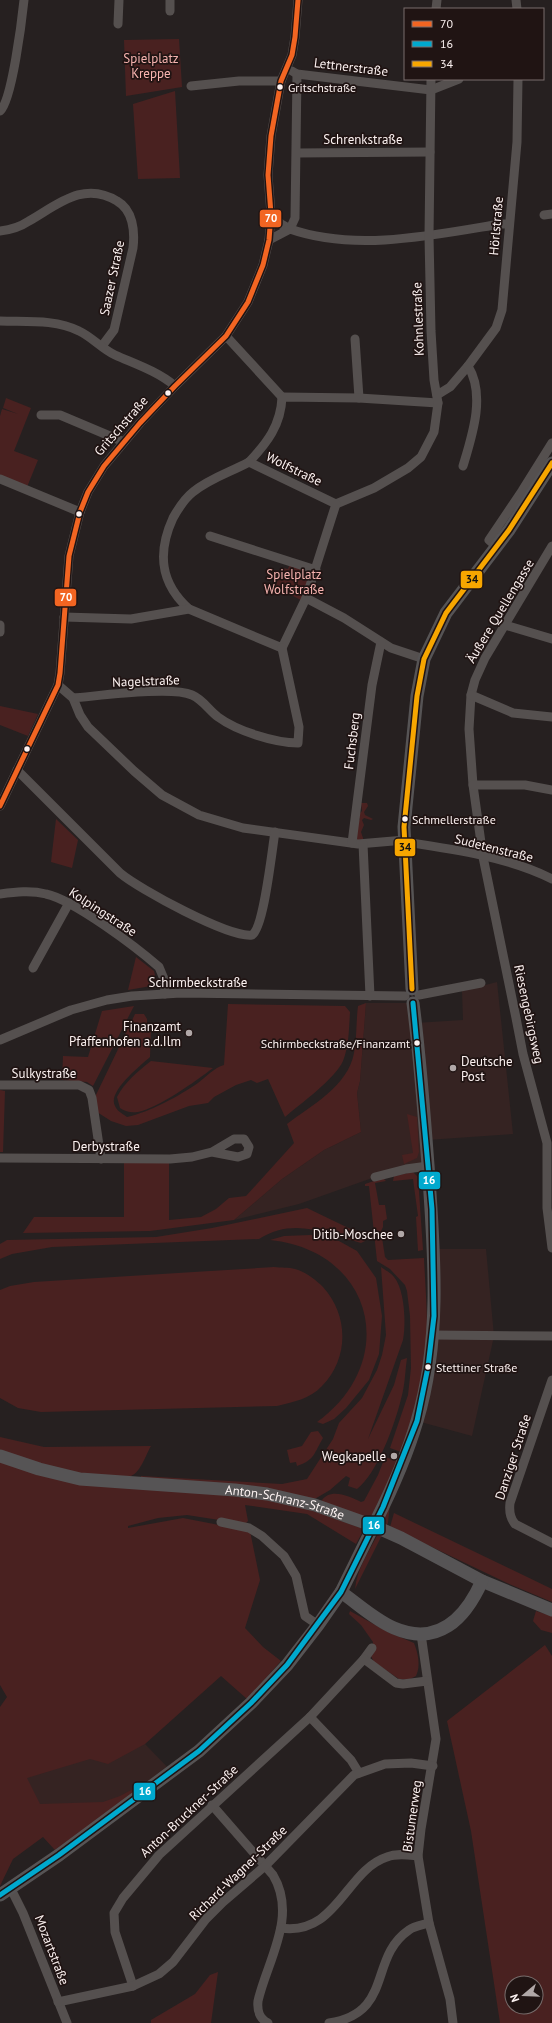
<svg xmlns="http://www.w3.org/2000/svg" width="552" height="2023" font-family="'PT Sans',sans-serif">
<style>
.built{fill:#352322}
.green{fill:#492120;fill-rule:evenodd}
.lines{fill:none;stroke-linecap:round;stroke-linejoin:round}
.street{stroke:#55504f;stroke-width:9}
.secondary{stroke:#565455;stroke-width:13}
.bus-1-casing{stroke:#201413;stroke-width:8}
.bus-2-casing{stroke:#201413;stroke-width:8}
.bus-3-casing{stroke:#201413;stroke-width:8}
.bus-1{stroke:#f26522;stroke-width:5}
.bus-2{stroke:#00a9ce;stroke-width:5}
.bus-3{stroke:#f7a600;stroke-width:5}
.bus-dot{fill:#fcf2f1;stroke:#201413;stroke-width:1.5}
.poi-dot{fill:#b1a8a8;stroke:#201413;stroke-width:1.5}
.labels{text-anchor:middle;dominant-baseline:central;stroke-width:3.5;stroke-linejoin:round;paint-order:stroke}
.bus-label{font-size:12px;fill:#fcf2f1;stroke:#201413;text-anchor:start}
.park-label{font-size:13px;fill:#f6b3af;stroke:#201413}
.street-label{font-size:13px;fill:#fcf2f1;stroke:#201413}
.poi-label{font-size:13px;fill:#fcf2f1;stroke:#201413;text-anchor:end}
.line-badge{stroke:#201413;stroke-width:1.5}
.badge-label{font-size:11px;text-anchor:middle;font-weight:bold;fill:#fff}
.pale-badge-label{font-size:11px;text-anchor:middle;font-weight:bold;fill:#111}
</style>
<rect width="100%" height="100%" fill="#262020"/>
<g class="built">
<polygon points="497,982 513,1134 427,1140 428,1166 375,1177 299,1204 234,1220 282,1179 324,1150 361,1132 357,1093 360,1081 366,1003 413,1003 415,1023 463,1020 462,991"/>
<polygon points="434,1249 486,1249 494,1336 472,1436 417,1421 424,1393"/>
<polygon points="0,1707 145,1744 172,1772 59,1855 43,1836"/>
</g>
<g class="green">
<polygon points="179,39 182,87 126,96 124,40"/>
<polygon points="175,91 180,178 138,179 133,104"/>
<polygon points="6,398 31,408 14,451 38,460 27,487 0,476 0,416 2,409 18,414 3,408"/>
<polygon points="291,561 309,571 311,578 301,600 275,587 283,568 288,569"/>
<polygon points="0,706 38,714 28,736 0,725"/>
<polygon points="361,803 367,803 368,806 364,812 365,815 373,819 371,820 364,818 362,820 364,825 361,832 364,841 357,841 356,823 360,819 357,816 362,811"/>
<polygon points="56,819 78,840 72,868 51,862"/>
<polygon points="136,957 154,971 156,980 151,986 128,990"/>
<path d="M366,1003L360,1081L357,1093L361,1132L324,1150L282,1179L234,1220L150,1231L23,1233L34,1217H124V1162H169V1220L201,1217L216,1209L229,1198L246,1196L294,1143L287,1124C312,1105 348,1086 354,1053C357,1038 356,1021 358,1006Z"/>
<path d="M228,1004L345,1006L350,1012C349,1028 349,1046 343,1061C335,1079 300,1104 285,1117L268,1079L257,1083L251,1080L236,1085L214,1097L208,1103L189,1106L138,1125L126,1126L111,1121L97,1112L95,1097L135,1014H144L147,1019V1025L151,1029L150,1057C140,1066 107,1092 115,1106C117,1111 123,1114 127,1117C150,1112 179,1096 198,1083C207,1076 214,1068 224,1065Z"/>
<polygon points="134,1006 93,1086 87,1082 62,1080 63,1056 88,1057 102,1011"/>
<path d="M151,1061L213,1068C196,1081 158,1108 138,1112C131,1113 126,1112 120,1108L117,1097C125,1082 137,1072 151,1061Z"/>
<polygon points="0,1090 5,1091 3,1152 0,1152"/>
<polygon points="407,1114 417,1117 419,1152 417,1158 404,1164 402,1155 413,1153"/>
<polygon points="413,1172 418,1177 423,1250 418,1251 416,1217 418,1216 413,1179 393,1181 394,1176"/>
<path d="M383,1178L386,1181L375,1183L379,1205H385L387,1219L383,1221V1227L381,1231L385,1257L388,1260L424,1258C425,1281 427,1305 427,1328C426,1370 415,1413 401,1452L390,1448L408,1395L411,1368L410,1316L407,1291L405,1285L390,1269L377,1261L369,1186H365V1184Z"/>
<path d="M307,1208L365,1236V1241L361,1243C326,1233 293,1217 259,1239L52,1247L12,1254L0,1259V1244L7,1240L156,1237L212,1228Z"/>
<path d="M311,1235L339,1241L357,1251L376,1278L382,1316L379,1354L369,1380L346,1408L334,1419L323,1424L317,1422C400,1362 375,1251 270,1240L284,1236Z"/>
<path d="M274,1267C281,1268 289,1267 295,1269C306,1272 316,1280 323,1287C349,1316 349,1358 322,1386C310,1399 293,1402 277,1406L41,1412L18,1408L0,1398V1290L10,1286L34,1282Z"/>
<path d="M381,1267C385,1270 391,1273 394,1277C405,1290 406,1324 403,1340L368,1439L394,1385L401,1360L407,1358C405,1372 405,1386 401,1399C395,1424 377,1474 357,1489L348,1486L350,1478L346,1476L330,1490L313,1500L141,1479V1476L282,1484L307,1479L333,1439L339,1423L362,1398L377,1370L382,1355L386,1335Z"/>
<path d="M318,1431L323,1438C314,1453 315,1460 297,1466L296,1462L290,1463L287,1450L302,1446L311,1432Z"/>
<path d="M0,1437L44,1447L151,1446C146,1454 141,1472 131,1476C106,1487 27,1459 0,1450Z"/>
<path d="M385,1457L398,1461L376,1512L369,1519L321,1502C329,1487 349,1496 361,1502L364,1501L378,1475Z"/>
<polygon points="0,1460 197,1492 288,1502 364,1529 356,1544 307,1514 245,1505 248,1521 245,1524 187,1515 158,1518 128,1526 128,1528 183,1518 250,1531 260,1580 245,1628 263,1647 281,1661 247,1699 221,1676 145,1744 108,1764 90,1759 27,1778 40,1804 103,1802 120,1796 152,1779 55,1850 43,1837 13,1859 0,1886 0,1707 7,1697 0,1685"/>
<path d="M390,1503L388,1523L355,1589C357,1569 368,1553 377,1536C382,1525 386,1514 390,1503Z"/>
<polygon points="394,1513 552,1589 552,1602 507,1583 390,1527"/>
<path d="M350,1611L388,1632L414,1643C418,1653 421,1666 416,1676L408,1680L399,1679L374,1662L371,1656L373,1642L361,1625L349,1614Z"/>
<polygon points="536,1611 552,1616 552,1633 541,1630 533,1621"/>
<path d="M545,1645L552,1656V2023H500L471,1831L447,1721ZM512,1983H536V2007H512Z"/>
<polygon points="218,1972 211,2023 151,2023 151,2020 195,1994 210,1975"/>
</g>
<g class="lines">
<g class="street">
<polyline points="516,0 517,9"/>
<polyline points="436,9 437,0"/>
<polyline points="170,11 170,0"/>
<polyline points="118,24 119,0"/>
<polyline points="292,71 297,74 431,90 459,79"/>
<polyline points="191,86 239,81 281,81"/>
<path d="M0,111C12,101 22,19 24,0"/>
<polyline points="297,153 430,152"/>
<polyline points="271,214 281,224 290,229 295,218 297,74"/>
<polyline points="544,215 552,214"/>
<path d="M0,231C10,230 20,227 29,221C56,206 83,180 117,201C133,210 135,231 133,248L114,330L102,346"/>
<path d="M269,240L290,229C355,252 434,235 500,224H509"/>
<path d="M0,321C26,322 55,319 79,331C92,337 102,349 115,355C135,364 157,371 175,386"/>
<polyline points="226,336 282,397"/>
<polyline points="355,339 359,398"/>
<polyline points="437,395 450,387 468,366"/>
<polyline points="41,415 60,415 124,442"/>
<path d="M249,462C267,443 281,425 282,397L359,398L438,403"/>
<path d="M463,466C472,436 486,395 468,366L496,328L502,310L517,142L518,79"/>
<polyline points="0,479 80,512"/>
<polyline points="336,504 374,488 408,468 421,457 434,432 438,403 434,380 431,331 429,236 431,79"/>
<polyline points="210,536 316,570"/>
<polyline points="496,546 489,540 522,491 552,443"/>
<polyline points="552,546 485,658 475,680 471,695 469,729 473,785 483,857 516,1018 523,1054 547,1143 547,1208 552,1248"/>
<path d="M189,609C160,583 157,553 173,518C178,509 184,499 193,492C210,478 231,472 249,462L336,504L306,598L344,618L391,648L424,659"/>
<polyline points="64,617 131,619 189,609 282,648 306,598"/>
<polyline points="0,625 0,632"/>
<polyline points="505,625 552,639"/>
<polyline points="58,685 73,698 80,715 88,727 134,771 162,795 199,815 243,828 358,844 405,840"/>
<polyline points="471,695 513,713 552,717"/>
<path d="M73,698C99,696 171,686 192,695C202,699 209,710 218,717C237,731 275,743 298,743L299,727L282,648"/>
<path d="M17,770L120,873C139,889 229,938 252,935C264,928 272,849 275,832"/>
<polyline points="473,785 525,785 552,790"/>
<polyline points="0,806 58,685 60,673 69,556 80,512 88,492 104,466 140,423 175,386 226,336 248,302 263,265 269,240 271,214 268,175 271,136 281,81 292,55 295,37 298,0"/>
<path d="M405,842C452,849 509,857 552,879"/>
<polyline points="352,843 372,685 381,642"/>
<polyline points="363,844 370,996"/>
<path d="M0,894C15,892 31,890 46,894C74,900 136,947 159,967L164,979L165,994"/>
<polyline points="33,968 69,903"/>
<polyline points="419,995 481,983"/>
<polyline points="0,1040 71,1010 107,1000 132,996 181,993 405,996"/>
<polyline points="0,1085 79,1085 89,1090 92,1098 101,1159"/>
<polyline points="0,1158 170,1159 192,1157 212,1152 238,1157 247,1154 249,1147 244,1139 234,1139 212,1152"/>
<polyline points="375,1177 406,1169 428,1166"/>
<polyline points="432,1335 552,1336"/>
<path d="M552,1380L510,1503C509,1511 510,1518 515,1524L552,1543"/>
<polyline points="221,1522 249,1528 262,1536 284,1556 296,1576 305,1616 318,1625"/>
<polyline points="421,1634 436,1739 421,1829 418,1856 429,1923 450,1999 453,2023"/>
<polyline points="364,1659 372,1648"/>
<polyline points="310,1717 351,1760 359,1773"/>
<path d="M212,1805L273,1875C298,1917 267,1961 258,2001C257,2011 259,2018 268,2023"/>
<polyline points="11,1889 23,1913 67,2023"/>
<path d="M281,1928C337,1936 346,1870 387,1857C397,1853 408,1855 418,1856"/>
<polyline points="133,1986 115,1932 114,1913 123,1898 159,1855 310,1717 364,1659 396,1683 403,1684 427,1681"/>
<polyline points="58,2002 133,1986 159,1974 173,1962 206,1919 223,1902 265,1866 354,1775 385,1764 411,1763 433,1766"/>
<path d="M329,2023C394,2013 368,1958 409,1930C414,1926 422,1925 429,1923"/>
</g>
<g class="secondary">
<polyline points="412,989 404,827 417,696 424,659 446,613 509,530 552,463"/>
<path id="s1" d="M0,1456L39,1469L80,1479L235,1490L267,1494L315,1505L374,1526L401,1538L482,1581L552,1610"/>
<path d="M376,1521C392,1489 407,1455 417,1421C442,1338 434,1250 428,1165C424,1111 420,1057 413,1003"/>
<path d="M341,1592C358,1604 375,1620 394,1628C438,1647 465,1619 482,1581"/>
<polyline points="0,1895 59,1855 199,1751 251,1703 287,1665 318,1625 341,1592 371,1531"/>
</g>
<g class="bus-1-casing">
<polyline id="bus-1" points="0,806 58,685 60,673 69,556 80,512 88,492 104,466 140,423 175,386 226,336 248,302 263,265 269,240 271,214 268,175 271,136 281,81 292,55 295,37 298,0"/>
</g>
<g class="bus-2-casing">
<polyline id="bus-2" points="0,1895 59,1855 199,1751 251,1703 287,1665 341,1592 383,1507 417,1421 428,1367 434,1316 432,1209 413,1003"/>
</g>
<g class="bus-3-casing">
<polyline id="bus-3" points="412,989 404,827 417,696 424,659 446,613 509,530 552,463"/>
</g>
<use href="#bus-1" class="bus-1"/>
<use href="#bus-2" class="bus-2"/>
<use href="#bus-3" class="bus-3"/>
</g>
<g class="bus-dot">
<circle cx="280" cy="87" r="3.5"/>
<circle cx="168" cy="393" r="3.5"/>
<circle cx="79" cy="514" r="3.5"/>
<circle cx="27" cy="749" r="3.5"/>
<circle cx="405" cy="819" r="3.5"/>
<circle cx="417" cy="1043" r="3.5"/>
<circle cx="428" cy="1367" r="3.5"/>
</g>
<g class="poi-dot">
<circle cx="189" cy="1033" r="4"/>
<circle cx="453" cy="1068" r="4"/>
<circle cx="401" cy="1234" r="4"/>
<circle cx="394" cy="1456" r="4"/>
</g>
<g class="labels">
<g class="bus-label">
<text x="288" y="87">Gritschstraße</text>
<text x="412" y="819">Schmellerstraße</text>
<text x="410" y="1043" text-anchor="end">Schirmbeckstraße/Finanzamt</text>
<text x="436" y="1367">Stettiner Straße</text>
</g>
<g class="park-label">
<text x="151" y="58">Spielplatz<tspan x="151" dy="15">Kreppe</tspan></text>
<text x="294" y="574">Spielplatz<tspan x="294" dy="15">Wolfstraße</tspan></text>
</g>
<g class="street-label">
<text transform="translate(351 67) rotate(7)">Lettnerstraße</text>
<text x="363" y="139">Schrenkstraße</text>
<text transform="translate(496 226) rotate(-85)">Hörlstraße</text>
<text transform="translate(112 278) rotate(-78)">Saazer Straße</text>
<text transform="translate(418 319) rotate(-92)">Kohnlestraße</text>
<text transform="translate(121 426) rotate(-49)">Gritschstraße</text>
<text transform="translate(294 469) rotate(26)">Wolfstraße</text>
<text transform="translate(500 611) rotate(-59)">Äußere Quellengasse</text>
<text transform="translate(146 681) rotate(-2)">Nagelstraße</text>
<text transform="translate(352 741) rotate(-83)">Fuchsberg</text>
<text transform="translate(494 848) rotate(14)">Sudetenstraße</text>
<text transform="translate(103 912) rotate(33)">Kolpingstraße</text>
<text x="198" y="982">Schirmbeckstraße</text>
<text transform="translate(529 1014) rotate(78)">Riesengebirgsweg</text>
<text x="44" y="1073">Sulkystraße</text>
<text x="106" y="1146">Derbystraße</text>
<text transform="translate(513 1457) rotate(-72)">Danziger Straße</text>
<text stroke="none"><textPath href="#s1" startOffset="290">Anton-Schranz-Straße</textPath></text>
<text transform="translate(189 1811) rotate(-43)">Anton-Bruckner-Straße</text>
<text transform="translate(412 1816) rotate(-82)">Bistumerweg</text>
<text transform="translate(238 1873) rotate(-44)">Richard-Wagner-Straße</text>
<text transform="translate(52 1950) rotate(69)">Mozartstraße</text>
</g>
<g class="poi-label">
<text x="181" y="1026">Finanzamt<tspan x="181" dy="15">Pfaffenhofen a.d.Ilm</tspan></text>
<text x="461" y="1061" text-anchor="start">Deutsche<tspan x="461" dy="15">Post</tspan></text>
<text x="393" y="1234">Ditib-Moschee</text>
<text x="386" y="1456">Wegkapelle</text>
</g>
</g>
<g class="line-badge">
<rect x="259" y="209" width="23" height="19" rx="4" fill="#f26522"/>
<rect x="460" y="570" width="23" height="19" rx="4" fill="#f7a600"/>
<rect x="54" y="588" width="23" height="19" rx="4" fill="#f26522"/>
<rect x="394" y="838" width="22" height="19" rx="4" fill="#f7a600"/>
<rect x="418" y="1171" width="23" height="19" rx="4" fill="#00a9ce"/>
<rect x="362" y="1516" width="23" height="19" rx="4" fill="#00a9ce"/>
<rect x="133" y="1782" width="23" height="19" rx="4" fill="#00a9ce"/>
</g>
<g class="badge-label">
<text x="271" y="222">70</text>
<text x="66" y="601">70</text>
<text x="429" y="1184">16</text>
<text x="374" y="1529">16</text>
<text x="145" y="1795">16</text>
</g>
<g class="pale-badge-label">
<text x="472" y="583">34</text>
<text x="405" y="851">34</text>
</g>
<rect x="404" y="8" width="140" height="72" fill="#201413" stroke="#786d6c"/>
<rect x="412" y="21" width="20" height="6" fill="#f26522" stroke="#786d6c"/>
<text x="440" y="28" font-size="12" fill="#fcf2f1">70</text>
<rect x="412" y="41" width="20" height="6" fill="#00a9ce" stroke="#786d6c"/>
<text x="440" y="48" font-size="12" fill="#fcf2f1">16</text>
<rect x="412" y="61" width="20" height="6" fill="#f7a600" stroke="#786d6c"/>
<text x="440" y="68" font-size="12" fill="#fcf2f1">34</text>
<g transform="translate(524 1995) rotate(251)"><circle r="19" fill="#201413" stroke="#786d6c"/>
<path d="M0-3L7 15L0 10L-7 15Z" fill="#b1a8a8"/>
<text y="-6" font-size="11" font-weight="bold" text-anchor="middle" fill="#fcf2f1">N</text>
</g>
</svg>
